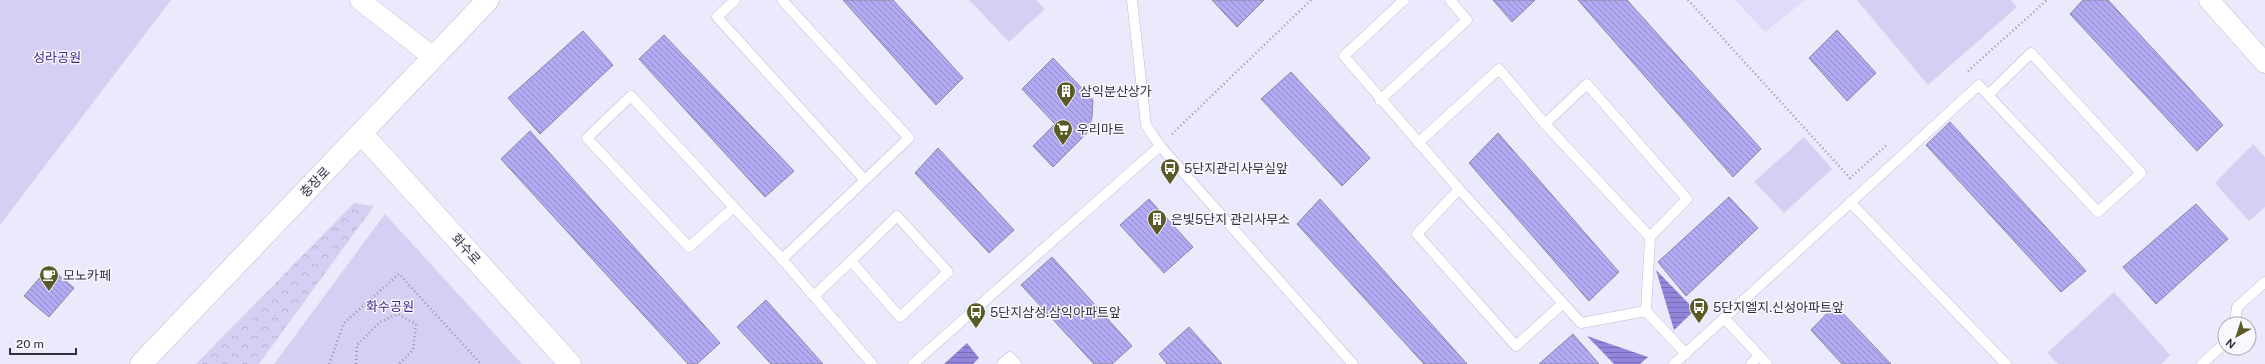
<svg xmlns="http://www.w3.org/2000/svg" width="2265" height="364" font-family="'Public Sans','Noto Sans KR',sans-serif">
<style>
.built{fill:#dedcfa}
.green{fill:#d3d0f3}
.forest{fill:url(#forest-crowns)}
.water{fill:url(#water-rules)}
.building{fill:url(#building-back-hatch);stroke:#8a88a3}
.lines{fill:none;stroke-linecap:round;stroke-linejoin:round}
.lane-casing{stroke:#bdbbd8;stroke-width:11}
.street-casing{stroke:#bdbbd8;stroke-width:21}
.secondary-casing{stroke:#bdbbd8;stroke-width:23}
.primary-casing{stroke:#bdbbd8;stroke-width:23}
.path{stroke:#9796a5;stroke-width:2.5;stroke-dasharray:1 3;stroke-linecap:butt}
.lane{stroke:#fff;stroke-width:10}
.street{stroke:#fff;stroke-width:20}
.secondary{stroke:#fff;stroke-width:22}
.primary{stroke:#fff;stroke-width:22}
.labels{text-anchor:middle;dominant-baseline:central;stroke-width:3;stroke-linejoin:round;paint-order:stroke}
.park-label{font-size:13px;fill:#42278c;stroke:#f9f8fe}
.poi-label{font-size:13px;fill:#32313d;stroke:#f9f8fe;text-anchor:start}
.street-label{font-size:13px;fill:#32313d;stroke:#f9f8fe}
</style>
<defs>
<pattern id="forest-crowns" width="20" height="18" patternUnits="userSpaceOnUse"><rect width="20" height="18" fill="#d3d0f3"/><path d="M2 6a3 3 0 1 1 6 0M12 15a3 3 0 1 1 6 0" fill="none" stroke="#b6b3d1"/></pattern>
<pattern id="water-rules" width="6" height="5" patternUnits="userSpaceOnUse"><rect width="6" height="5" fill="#9185dc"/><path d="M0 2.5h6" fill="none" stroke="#776db4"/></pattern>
<pattern id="building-back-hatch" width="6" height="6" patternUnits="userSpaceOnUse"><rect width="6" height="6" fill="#b2aaf2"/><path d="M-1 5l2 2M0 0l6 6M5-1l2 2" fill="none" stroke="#918bc5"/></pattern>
</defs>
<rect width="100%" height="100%" fill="#ebeafc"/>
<polygon class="built" points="1735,0 1805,0 1765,32"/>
<g class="green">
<polygon points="0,0 171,0 0,225"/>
<polygon points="969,0 1036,0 1045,9 1009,42"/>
<polygon points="1857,0 2011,0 2017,7 1928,85"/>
<polygon points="1804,137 1832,169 1784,213 1754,182"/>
<polygon points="2253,144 2265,157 2265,207 2249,221 2215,183"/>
<polygon points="385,214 522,364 274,364"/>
<polygon points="2114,292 2170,355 2161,364 2058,364 2047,353"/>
</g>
<polygon class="forest" points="354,203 374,206 259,364 196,364"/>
<g class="water">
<polygon points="1656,270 1695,310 1674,330"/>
<polygon points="1587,336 1648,357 1640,364 1614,364"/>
<polygon points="967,343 979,358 973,364 944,364"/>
</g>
<g class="building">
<polygon points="843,0 893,0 963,78 936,105"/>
<polygon points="1212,0 1264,0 1237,27"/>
<polygon points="1493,0 1535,0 1512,22"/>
<polygon points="1578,0 1627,0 1761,149 1733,177"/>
<polygon points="2083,0 2108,0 2223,125 2197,151 2070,14"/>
<polygon points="1837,30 1876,73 1847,101 1809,58"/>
<polygon points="583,31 613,65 540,134 508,98"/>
<polygon points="664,35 794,171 765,197 639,59"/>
<polygon points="1053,58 1093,100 1092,117 1088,132 1053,167 1033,146 1055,124 1022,89"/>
<polygon points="1291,72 1370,158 1342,186 1261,99"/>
<polygon points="1950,122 2086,271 2061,292 1926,145"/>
<polygon points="530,131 720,343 697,364 688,364 501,159"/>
<polygon points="1498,133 1619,272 1589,301 1469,163"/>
<polygon points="938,148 1014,230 989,253 915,173"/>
<polygon points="1729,197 1758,228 1686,296 1658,262"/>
<polygon points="1149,199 1193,247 1164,273 1120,225"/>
<polygon points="1320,199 1467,364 1424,364 1297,224"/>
<polygon points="2196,204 2228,239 2156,304 2123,267"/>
<polygon points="1052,257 1132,346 1112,364 1094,364 1021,285"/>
<polygon points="49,267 74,288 49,317 24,296"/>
<polygon points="766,300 823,364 771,364 737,327"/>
<polygon points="1835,305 1891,364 1842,364 1811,330"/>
<polygon points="1189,327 1222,364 1167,364 1159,354"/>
<polygon points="1573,334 1599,364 1539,364"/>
</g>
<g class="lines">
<g class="lane-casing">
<g id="lane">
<polyline points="735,0 717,17 864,179"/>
<polyline points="782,0 909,138 782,259 872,364"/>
<polyline points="1132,0 1146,125 1160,146"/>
<polyline points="1404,0 1344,56 1459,189"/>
<polyline points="1380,100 1467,20 1450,0"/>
<polyline points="1545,124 1587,84 1687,199 1650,237"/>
<polyline points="1418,143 1499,69 1545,124 1650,237 1646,311 1686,354"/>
<polyline points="1850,202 2006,364"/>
<polyline points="733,208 689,247 587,138 631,96 782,259"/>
<polyline points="814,296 851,261 900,317 948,272 897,216 851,261"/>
<polyline points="1562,304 1516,346 1417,234 1459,189 1581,323 1646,311"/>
<polyline points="1724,318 1767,364"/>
<polyline points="2235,324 2237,307 2265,282"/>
<polyline points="913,364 1160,146 1353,364"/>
<polyline points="1002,364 1010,357 1016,364"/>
<polyline points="1674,364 1979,85 1988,95 2098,212 2141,173 2031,53 1988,95"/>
<polyline points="1751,364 1759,356"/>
<polyline points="2202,364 2225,343"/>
</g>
</g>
<g class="street-casing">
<g id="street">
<polyline points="360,0 433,57"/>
<polyline points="2209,0 2265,63"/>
</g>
</g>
<g class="secondary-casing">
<polyline id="secondary" points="362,134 570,364"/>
</g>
<g class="primary-casing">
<polyline id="primary" points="141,364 488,0"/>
</g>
<g class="path">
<polyline points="1688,0 1850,178 1888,144"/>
<polyline points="1968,71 2047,0"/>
<polyline points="1172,134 1311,0"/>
<polyline points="329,364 344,323 399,274 481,364"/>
<polyline points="356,364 357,345 380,322 398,314 416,324 413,350 399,364"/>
</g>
<use href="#lane" class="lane"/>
<use href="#street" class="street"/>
<use href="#secondary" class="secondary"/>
<use href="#primary" class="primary"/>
</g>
<defs>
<g id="building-pin" transform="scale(1)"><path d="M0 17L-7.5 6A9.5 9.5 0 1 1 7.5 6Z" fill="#5a5a27" stroke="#f9f8fe"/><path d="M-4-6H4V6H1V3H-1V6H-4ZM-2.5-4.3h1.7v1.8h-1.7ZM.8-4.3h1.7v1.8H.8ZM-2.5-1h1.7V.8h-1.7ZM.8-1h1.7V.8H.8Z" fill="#fff"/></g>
<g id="supermarket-pin" transform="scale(1)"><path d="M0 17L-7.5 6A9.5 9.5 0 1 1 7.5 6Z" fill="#5a5a27" stroke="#f9f8fe"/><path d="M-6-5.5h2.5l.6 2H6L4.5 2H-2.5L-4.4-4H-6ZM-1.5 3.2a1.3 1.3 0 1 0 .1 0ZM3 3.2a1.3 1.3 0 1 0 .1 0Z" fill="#fff"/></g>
<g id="bus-pin" transform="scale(1)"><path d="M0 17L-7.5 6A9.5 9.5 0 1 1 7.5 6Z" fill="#5a5a27" stroke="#f9f8fe"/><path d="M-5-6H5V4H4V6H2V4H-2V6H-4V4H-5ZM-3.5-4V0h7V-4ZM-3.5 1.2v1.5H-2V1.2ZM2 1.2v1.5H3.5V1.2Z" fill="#fff"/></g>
<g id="cafe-pin" transform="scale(1)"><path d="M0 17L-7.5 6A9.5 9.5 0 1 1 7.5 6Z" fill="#5a5a27" stroke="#f9f8fe"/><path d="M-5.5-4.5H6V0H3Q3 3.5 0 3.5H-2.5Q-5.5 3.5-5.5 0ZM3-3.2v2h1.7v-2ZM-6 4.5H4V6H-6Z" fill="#fff"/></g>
</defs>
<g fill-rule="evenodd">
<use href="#building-pin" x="1066" y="91"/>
<use href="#supermarket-pin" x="1063" y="129"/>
<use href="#bus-pin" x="1170" y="168"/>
<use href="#building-pin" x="1157" y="219"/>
<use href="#cafe-pin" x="49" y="275"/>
<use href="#bus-pin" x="1699" y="307"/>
<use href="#bus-pin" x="976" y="312"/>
</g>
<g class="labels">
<g class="park-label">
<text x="57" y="57">성라공원</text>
<text x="390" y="306">화수공원</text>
</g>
<g class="poi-label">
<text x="1080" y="91">삼익분산상가</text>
<text x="1077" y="129">우리마트</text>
<text x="1184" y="168">5단지관리사무실앞</text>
<text x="1171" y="219">은빛5단지 관리사무소</text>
<text x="63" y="275">모노카페</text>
<text x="1713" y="307">5단지엘지.신성아파트앞</text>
<text x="990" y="312">5단지삼성.삼익아파트앞</text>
</g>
<g class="street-label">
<text transform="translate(315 182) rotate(-46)">충장로</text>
<text transform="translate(466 249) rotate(48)">화수로</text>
</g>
</g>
<g transform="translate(2237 336) rotate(219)"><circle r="19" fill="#f9f8fe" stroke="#a9a8b1"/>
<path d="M0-3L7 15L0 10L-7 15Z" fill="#5a5a27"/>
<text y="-6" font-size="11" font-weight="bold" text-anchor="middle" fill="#32313d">N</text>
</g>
<path d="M10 348v6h66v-6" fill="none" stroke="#32313d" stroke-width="2"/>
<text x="16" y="348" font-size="12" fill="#32313d" stroke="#f9f8fe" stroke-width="3" paint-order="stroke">20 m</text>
</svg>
